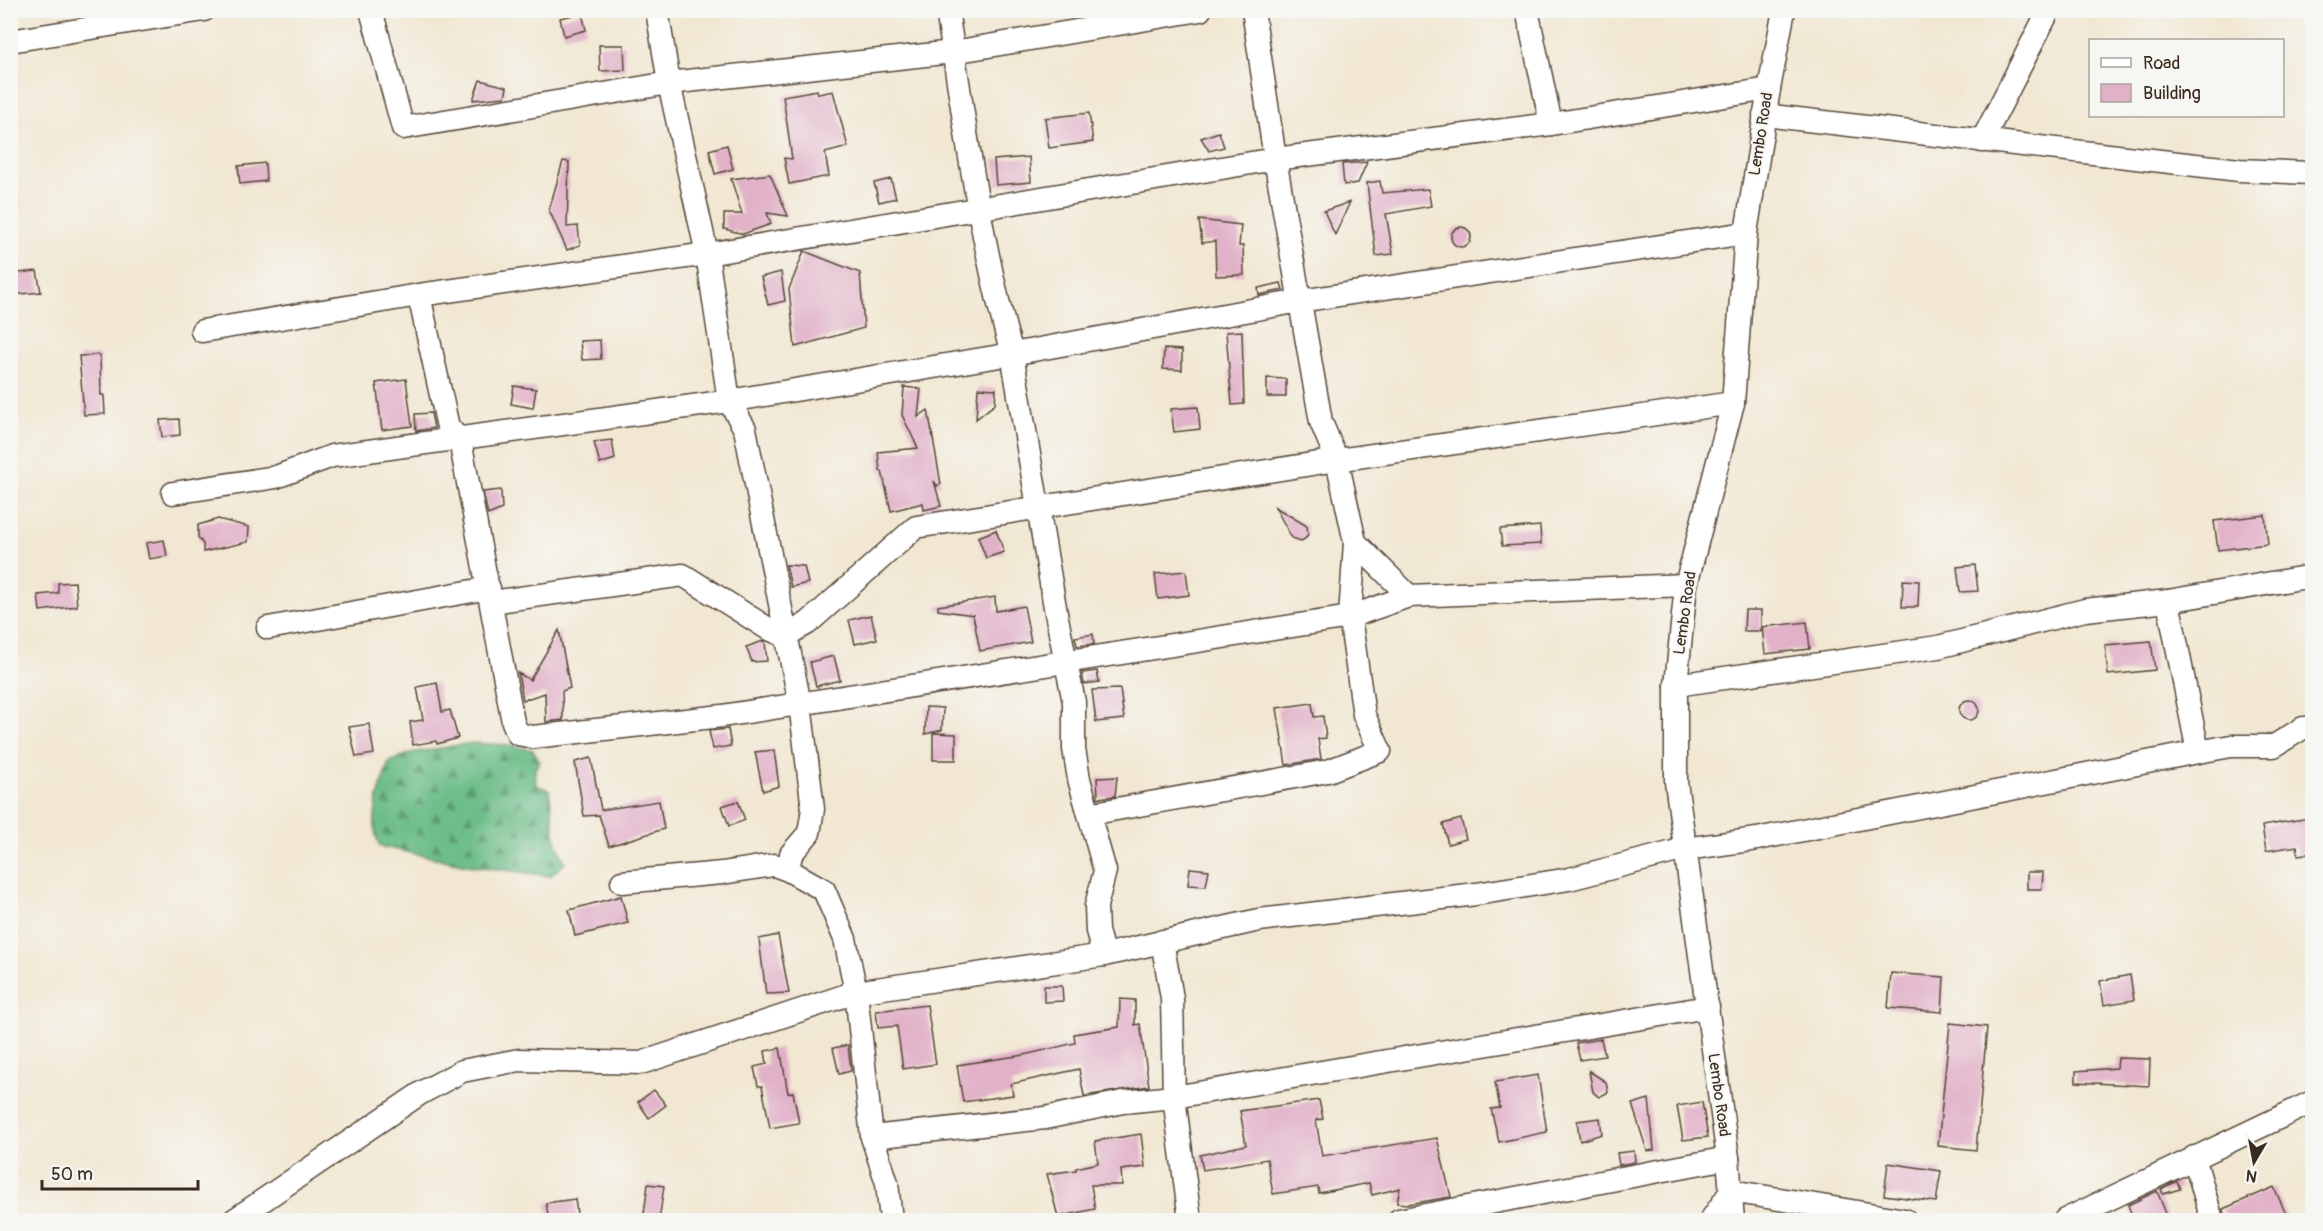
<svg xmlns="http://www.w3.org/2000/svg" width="2323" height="1231" font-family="Pangolin,sans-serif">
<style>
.forest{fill:url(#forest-firs);stroke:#547454;stroke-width:1.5}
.building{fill:#e1b1c8}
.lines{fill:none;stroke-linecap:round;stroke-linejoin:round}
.minor-casing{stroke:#564639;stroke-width:25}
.minor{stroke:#fff;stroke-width:22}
.labels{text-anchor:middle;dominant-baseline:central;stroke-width:4.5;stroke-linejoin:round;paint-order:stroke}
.street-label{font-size:16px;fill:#3b2a1e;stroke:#f6f6f2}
</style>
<defs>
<pattern id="forest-firs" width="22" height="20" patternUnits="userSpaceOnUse" patternTransform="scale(1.5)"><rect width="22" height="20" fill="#6ebe8a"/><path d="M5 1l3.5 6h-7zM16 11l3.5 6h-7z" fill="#5c9b70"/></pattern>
</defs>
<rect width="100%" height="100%" fill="#f6f6f2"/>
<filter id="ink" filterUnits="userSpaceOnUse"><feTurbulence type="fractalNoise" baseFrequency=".0167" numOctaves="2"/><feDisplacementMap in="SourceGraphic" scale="12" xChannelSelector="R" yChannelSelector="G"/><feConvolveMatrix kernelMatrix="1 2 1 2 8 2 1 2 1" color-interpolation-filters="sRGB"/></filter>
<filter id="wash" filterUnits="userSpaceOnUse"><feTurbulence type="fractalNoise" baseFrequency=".008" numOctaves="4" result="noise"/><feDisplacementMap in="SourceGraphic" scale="24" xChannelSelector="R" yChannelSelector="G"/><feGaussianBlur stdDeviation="1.35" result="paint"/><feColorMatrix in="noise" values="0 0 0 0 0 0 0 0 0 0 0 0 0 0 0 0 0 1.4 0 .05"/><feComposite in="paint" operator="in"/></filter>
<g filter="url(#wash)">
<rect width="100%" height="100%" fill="#f1e7d2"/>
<path class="forest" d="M472,743L509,745L533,750L540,762L535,768L536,785L549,790L556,841L565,863L550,876L467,865L380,846C367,823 381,785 389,762L411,753Z"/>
<g id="blocks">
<g class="building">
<polygon points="582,13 586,30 564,36 560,18"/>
<polygon points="599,45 624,45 625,70 600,71"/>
<polygon points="480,80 507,87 505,97 473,100"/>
<polygon points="817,90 818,94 833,91 848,147 825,153 829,176 789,184 784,158 792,159 783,96"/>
<polygon points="1089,113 1093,142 1049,148 1045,118"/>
<polygon points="1219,132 1224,147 1209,151 1201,138"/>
<polygon points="727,145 733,169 715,174 709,150"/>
<polygon points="1029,157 1031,182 996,185 994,160"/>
<polygon points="563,161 569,162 567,227 578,226 580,245 567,250 549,210"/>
<polygon points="1367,162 1358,183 1344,185 1342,164"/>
<polygon points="265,163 266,181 240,184 238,166"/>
<polygon points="770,174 788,216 767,213 771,224 743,234 724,229 724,214 742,214 731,179"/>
<polygon points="891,179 896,198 879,202 874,183"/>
<polygon points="1380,181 1382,193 1428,189 1431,206 1386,214 1393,254 1376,256 1367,183"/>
<polygon points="1350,202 1335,235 1324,211"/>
<polygon points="1199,220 1241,225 1239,246 1243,246 1244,275 1216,276 1215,241 1202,243"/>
<circle cx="1461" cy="237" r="10"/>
<polygon points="804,251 860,273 864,328 795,347 789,289"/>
<polygon points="37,271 41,292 10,295 10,274"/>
<polygon points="781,272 785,301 768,305 761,277"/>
<polygon points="1281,283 1283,290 1259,295 1258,288"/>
<polygon points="1242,331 1244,404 1232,405 1226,332"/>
<polygon points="600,340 601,359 582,360 580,341"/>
<polygon points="1164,349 1182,350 1182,370 1163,369"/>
<polygon points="100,355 101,395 104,395 105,414 84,415 79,356"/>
<polygon points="1267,378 1286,379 1286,397 1267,397"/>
<polygon points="406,379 412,426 382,430 376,383"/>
<polygon points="514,386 536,389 533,408 511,404"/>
<polygon points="904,387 921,389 918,417 928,410 941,484 937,486 934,481 941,506 924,510 923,503 891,511 882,471 880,471 878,452 918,448 902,415"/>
<polygon points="978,388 996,389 995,404 976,419"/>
<polygon points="1198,407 1200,429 1174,432 1171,409"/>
<polygon points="431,413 434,428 416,431 415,414"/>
<polygon points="179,419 180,435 162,437 160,420"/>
<polygon points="612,440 615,459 600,464 594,442"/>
<polygon points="501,490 502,509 488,515 483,492"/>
<polygon points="1275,507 1307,526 1308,534 1305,539 1301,541 1292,538"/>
<polygon points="2265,515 2268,544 2218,550 2214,521"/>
<polygon points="218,519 249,527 248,542 203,552 203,544 198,537 198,525"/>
<polygon points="1540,526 1541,544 1502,546 1500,529"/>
<polygon points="996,530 1004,552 986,558 978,537"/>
<polygon points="164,540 167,556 149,559 146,543"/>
<polygon points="786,565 804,566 808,583 791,587"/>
<polygon points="1975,565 1978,591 1960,592 1957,567"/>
<polygon points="1186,571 1189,595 1158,599 1155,574"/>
<polygon points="1903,580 1919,581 1918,607 1902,607"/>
<polygon points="75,582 77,606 40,611 38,595 58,593 58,583"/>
<polygon points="995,597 996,611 1024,606 1031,642 980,651 973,615 938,610 938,606"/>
<polygon points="1745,610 1761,610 1761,631 1744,631"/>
<polygon points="871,615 877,639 855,644 849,620"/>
<polygon points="1807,622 1810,649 1765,654 1762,627"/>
<polygon points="559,630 570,688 562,691 563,720 546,722 545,693 523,700 518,673 530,680"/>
<polygon points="1093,634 1094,644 1077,646 1075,637"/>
<polygon points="763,641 765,642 767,661 752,662 746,647"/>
<polygon points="2151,641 2155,670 2108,675 2105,645"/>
<polygon points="834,656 840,680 816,686 810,662"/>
<polygon points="1097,671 1099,682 1084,684 1082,673"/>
<polygon points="437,683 442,712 450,710 458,738 437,744 436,741 413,745 410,722 423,720 417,687"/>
<polygon points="1120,689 1124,719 1096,722 1092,690"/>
<circle cx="1969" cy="710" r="10"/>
<polygon points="1312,703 1314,717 1323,716 1326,738 1318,739 1321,759 1286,765 1277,708"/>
<polygon points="926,707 943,708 942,730 925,734"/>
<polygon points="369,724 374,754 356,757 349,727"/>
<polygon points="728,729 731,746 713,749 709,731"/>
<polygon points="933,733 956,734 956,760 933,760"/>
<polygon points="774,750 779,786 763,791 755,752"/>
<polygon points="591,758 601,810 659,801 664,829 609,846 599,815 584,816 575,762"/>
<polygon points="1117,777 1115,796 1098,798 1097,778"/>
<polygon points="738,801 745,820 729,826 722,806"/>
<polygon points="2309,818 2313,853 2298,855 2297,846 2266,851 2262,826"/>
<polygon points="1461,819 1466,839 1448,844 1443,824"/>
<polygon points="1190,868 1209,870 1206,886 1188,885"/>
<polygon points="2027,872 2043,872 2042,889 2027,889"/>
<polygon points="621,896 628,923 575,936 569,910"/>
<polygon points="778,935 789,993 766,994 759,939"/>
<polygon points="1891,973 1944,977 1942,1012 1888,1008"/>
<polygon points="2130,975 2134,1000 2104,1005 2100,981"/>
<polygon points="1044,986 1062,986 1063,1001 1044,1002"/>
<polygon points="1120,999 1135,1000 1135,1025 1140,1024 1149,1086 1084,1096 1079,1069 1011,1084 1013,1095 963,1102 957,1065 1024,1055 1075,1043 1074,1034 1119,1027"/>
<polygon points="927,1005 936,1064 903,1069 897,1026 878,1028 876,1011"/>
<polygon points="1950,1023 1987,1027 1976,1150 1938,1146"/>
<polygon points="1601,1039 1605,1056 1580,1060 1576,1043"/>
<polygon points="848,1045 851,1071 839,1074 833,1048"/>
<polygon points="780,1048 788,1093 793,1092 799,1123 770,1128 762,1086 758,1086 754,1067 767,1064 765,1051"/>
<polygon points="2118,1058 2150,1059 2149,1086 2076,1082 2076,1071 2117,1068"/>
<polygon points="1589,1071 1606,1082 1608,1092 1599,1097 1593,1092"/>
<polygon points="1538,1075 1547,1132 1499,1142 1491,1109 1500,1108 1495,1082"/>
<polygon points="654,1090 666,1105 649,1118 638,1102"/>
<polygon points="1649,1099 1654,1150 1647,1151 1632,1104"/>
<polygon points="1319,1100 1323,1119 1316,1120 1322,1156 1437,1138 1451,1197 1408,1204 1397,1203 1400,1188 1372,1195 1369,1183 1319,1193 1318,1187 1273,1194 1267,1159 1203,1170 1200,1155 1246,1145 1240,1111"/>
<polygon points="1702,1102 1708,1137 1683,1140 1677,1106"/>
<polygon points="1600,1118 1602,1134 1580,1141 1577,1121"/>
<polygon points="1141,1134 1145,1167 1121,1170 1122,1185 1091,1185 1095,1209 1058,1217 1047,1174 1076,1170 1076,1168 1098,1163 1095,1141"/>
<polygon points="1634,1151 1635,1162 1619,1165 1617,1153"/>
<polygon points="1888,1163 1941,1171 1936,1202 1884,1195"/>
<polygon points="2177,1181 2180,1189 2163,1194 2161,1189"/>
<polygon points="648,1184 664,1186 659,1221 643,1221"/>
<polygon points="2274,1187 2289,1221 2225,1221 2223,1209"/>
<polygon points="2157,1191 2169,1221 2134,1221 2128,1205"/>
<polygon points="575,1199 578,1221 549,1221 546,1203"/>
</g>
</g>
</g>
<g filter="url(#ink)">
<use href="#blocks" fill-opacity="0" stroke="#564639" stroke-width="1.5"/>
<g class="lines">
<g class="minor-casing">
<g id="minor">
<polyline points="371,10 403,128 669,83 953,52 1200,10"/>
<polyline points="657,10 669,83 707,254 729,401 745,429 800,704 813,809 809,833 791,854 788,870"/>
<path d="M947,10C965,125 980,242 1012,354L1056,613L1074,702V749L1079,779L1105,871L1096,906L1097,931L1104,955"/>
<polyline points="1527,10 1551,124"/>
<polyline points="10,41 204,10"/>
<polyline points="1764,115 2239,170 2312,173"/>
<polyline points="1982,141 2049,10"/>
<polyline points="419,295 448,427 460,440 513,722 518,734 533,737 722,716 1350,617 1409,596 1686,585"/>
<polyline points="202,331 419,295 707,254 1275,159 1551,124 1769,89"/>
<polyline points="173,493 276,477 332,456 729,401 1012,354 1300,301 1746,233"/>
<polyline points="1355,542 1409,596"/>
<polyline points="2168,601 2198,752"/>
<polyline points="492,602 683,575 767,628 785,636 808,623 916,527 1337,460 1733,403"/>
<polyline points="268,628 489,588"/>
<polyline points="1676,685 1938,647 2085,610 2168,601 2312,576"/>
<polyline points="1089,814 1328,771 1380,751 1364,715 1350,617 1355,542 1337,460 1321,422 1275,159 1253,10"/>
<polyline points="622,882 722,873 774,865 788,870 824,890 845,939 856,992 872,1137 887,1183 891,1220"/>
<polyline points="1162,941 1172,998 1174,1097 1708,1007"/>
<polyline points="872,1137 1045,1118 1123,1102 1174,1097 1190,1220"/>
<polyline points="2194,1157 2212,1220"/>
<polyline points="234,1220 421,1093 462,1071 519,1060 641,1063 856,992 1104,955 1259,920 1476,894 1569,879 1685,849 1757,839 2198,752 2231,746 2274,746 2303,728 2312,728"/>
<polyline points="1399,1220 1728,1158"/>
<polyline points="1711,1220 1731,1191 1905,1220"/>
<polyline points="1733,1220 1728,1158 1676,782 1676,685 1686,585 1733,403 1746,233 1769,89 1784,10"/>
<polyline points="2065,1220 2312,1102"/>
</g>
</g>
<use href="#minor" class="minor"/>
</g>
</g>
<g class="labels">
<g class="street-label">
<text transform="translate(1761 134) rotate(-81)">Lembo Road</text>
<text transform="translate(1685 613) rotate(-82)">Lembo Road</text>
<text transform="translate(1719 1095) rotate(82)">Lembo Road</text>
</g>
</g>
<rect width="2323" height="1231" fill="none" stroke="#f6f6f2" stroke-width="36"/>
<rect x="2089" y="39" width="195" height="78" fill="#f6f6f2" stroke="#aba49d" stroke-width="1.5"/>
<rect x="2101" y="58" width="30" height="9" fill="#ffffff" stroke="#aba49d" stroke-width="1.5"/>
<text x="2143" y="69" font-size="18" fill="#3b2a1e">Road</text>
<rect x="2101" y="84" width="30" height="18" fill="#e1b1c8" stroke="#aba49d" stroke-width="1.5"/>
<text x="2143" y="99" font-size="18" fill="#3b2a1e">Building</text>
<g transform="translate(2254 1162) rotate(190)" stroke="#f6f6f2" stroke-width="4.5" paint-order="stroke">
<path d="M0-4.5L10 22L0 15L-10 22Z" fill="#3b2a1e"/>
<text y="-9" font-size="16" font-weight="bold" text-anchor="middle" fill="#3b2a1e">N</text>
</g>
<path d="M42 1180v9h156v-9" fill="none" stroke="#3b2a1e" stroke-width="3"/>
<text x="51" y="1180" font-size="18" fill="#3b2a1e" stroke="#f6f6f2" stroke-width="4.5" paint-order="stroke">50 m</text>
</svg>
